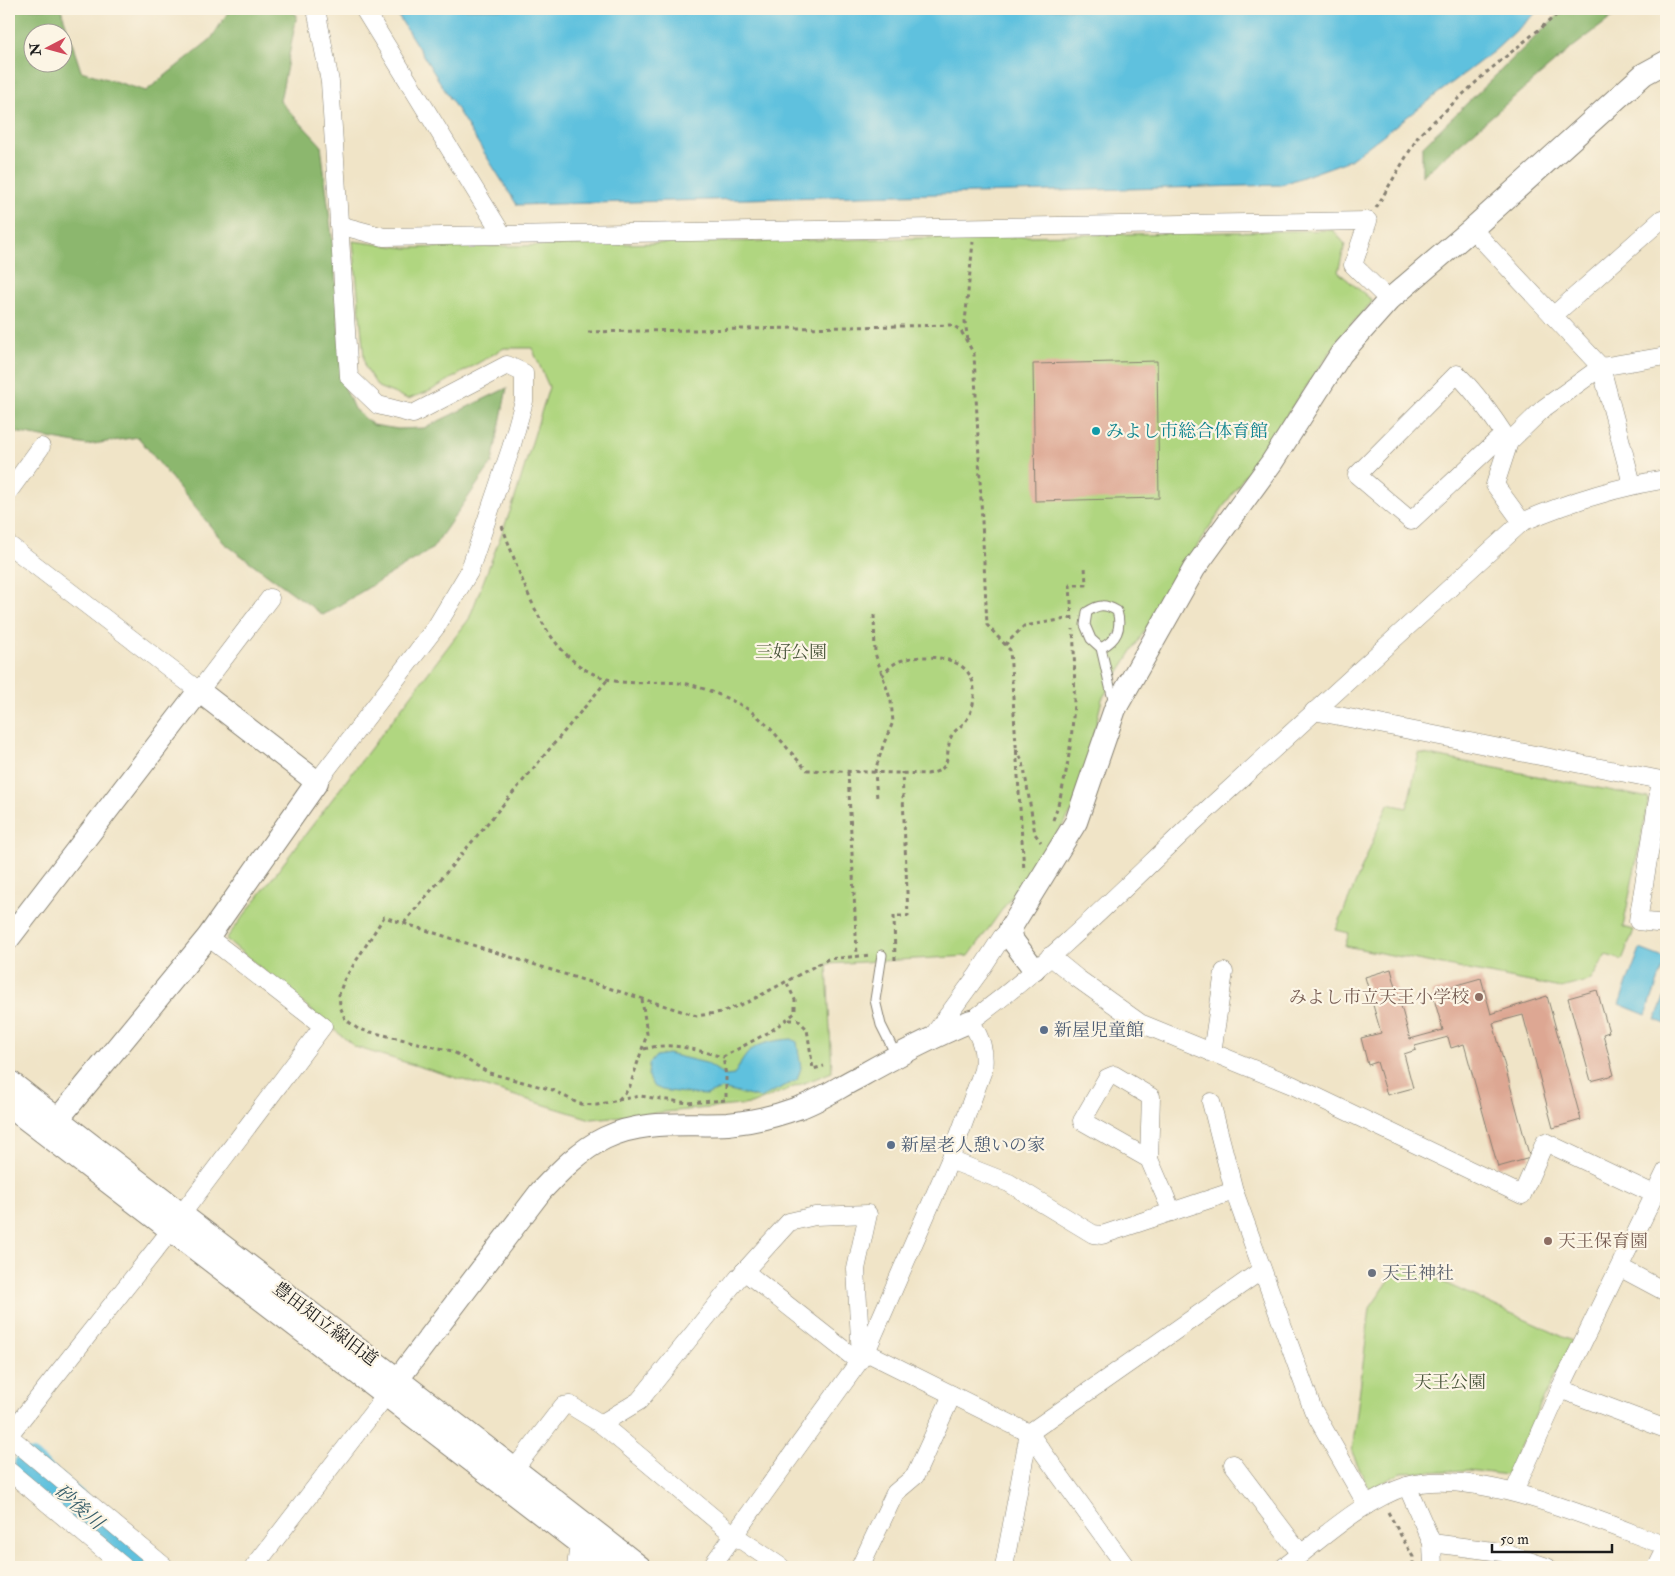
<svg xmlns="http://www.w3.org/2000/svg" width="1675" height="1576" font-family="'IM FELL Double Pica','Noto Serif JP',serif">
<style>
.green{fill:#b0d680;stroke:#66794e}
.forest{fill:#8cb76e;stroke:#546a45;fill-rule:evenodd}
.water{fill:#5fc1de;stroke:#3e6e7d}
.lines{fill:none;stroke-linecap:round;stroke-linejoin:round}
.river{stroke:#5fc1de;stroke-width:29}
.building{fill:#dda793}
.service-casing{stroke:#868072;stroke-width:11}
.minor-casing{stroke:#868072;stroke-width:19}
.tertiary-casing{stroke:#868072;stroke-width:24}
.path{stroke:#868072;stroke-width:3;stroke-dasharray:4 4;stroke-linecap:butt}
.service{stroke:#fff;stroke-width:9}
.minor{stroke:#fff;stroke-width:18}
.tertiary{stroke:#fff;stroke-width:22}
.culture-dot{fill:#0f9aa8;stroke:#fcf5e5;stroke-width:2}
.education-dot{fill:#8d6e63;stroke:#fcf5e5;stroke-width:2}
.service-dot{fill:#5c6f8a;stroke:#fcf5e5;stroke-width:2}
.worship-dot{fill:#6b7280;stroke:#fcf5e5;stroke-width:2}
.labels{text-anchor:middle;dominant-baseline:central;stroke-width:4.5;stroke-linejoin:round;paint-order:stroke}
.culture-label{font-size:18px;fill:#0d838f;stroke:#fcf5e5;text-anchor:start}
.park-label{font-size:18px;fill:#48543a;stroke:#fcf5e5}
.education-label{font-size:18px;fill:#785e54;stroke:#fcf5e5;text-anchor:end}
.service-label{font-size:18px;fill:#4e5e75;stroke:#fcf5e5;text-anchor:start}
.worship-label{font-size:18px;fill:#5b616d;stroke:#fcf5e5;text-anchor:start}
.street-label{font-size:18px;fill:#1c1c1c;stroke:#fcf5e5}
.water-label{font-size:19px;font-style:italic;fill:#375e6a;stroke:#fcf5e5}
</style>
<rect width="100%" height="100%" fill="#fcf5e5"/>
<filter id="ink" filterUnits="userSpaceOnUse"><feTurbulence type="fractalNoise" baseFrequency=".02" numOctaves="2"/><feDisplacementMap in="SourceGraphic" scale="10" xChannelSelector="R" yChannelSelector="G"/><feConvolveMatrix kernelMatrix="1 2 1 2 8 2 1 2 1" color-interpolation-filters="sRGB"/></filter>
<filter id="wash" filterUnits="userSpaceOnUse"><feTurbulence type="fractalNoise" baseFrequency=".0096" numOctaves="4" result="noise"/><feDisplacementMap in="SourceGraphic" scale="20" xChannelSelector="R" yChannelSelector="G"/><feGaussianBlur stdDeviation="1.12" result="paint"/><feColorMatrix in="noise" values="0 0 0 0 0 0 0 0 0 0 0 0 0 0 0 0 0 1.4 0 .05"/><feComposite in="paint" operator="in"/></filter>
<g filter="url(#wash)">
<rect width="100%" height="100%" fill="#f0e4c7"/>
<g class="green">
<polygon points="1333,230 1345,244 1338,272 1373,301 1344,332 1206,532 1102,699 1077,805 969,956 827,964 832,1072 751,1104 591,1119 355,1047 226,939 469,619 514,501 549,387 532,348 504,348 430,391 408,399 378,387 365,367 353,241 407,248"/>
<polygon points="1419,753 1649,798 1623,927 1634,930 1622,960 1606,955 1591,980 1561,988 1345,946 1349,933 1336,930 1388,804 1407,808"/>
<polygon points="1401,1263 1572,1341 1506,1475 1469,1470 1401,1473 1369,1490 1352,1452 1370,1308"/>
</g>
<g class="forest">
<path d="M9,9H61L81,71L146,91L211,39L230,9H287L297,15L280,101L321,145L334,254L342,381L354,409L373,425L398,429L424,428L507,388L492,463L432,549L323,615L224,543L138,437L87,445L9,431ZM32,32H62V62H32Z"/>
<polygon points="1564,9 1623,9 1569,50 1422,176 1422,147"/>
</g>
<g class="water">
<polygon points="394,9 1540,9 1494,51 1350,160 1281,185 517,205"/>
<polygon points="1640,949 1666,959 1646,1015 1619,1004"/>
<polygon points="1664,998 1666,999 1666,1024 1655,1020"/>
<path d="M792,1039L797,1042L801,1068L797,1080L760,1098L721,1089L706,1095L691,1094L662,1090L653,1086L648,1075L649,1064L656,1056L668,1054L706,1063L726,1076L734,1075C738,1068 742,1060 747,1054C757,1042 778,1040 792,1039Z"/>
</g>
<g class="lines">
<polyline class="river" points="29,1464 150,1567"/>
</g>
<g id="blocks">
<g class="building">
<polygon points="1157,361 1159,498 1035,501 1033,364"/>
<polygon points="1391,969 1410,1039 1443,1030 1432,992 1481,978 1491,1014 1547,996 1581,1120 1553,1128 1523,1015 1493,1023 1530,1158 1498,1167 1464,1044 1451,1048 1448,1037 1415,1046 1416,1050 1404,1054 1413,1088 1387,1095 1377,1062 1368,1065 1361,1038 1381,1033 1365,977"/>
<polygon points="1597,990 1609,1032 1603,1034 1614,1075 1591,1081 1568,998"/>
</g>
</g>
</g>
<g filter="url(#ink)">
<use href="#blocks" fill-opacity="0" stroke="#868072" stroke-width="1"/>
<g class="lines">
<g class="service-casing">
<g id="service">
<path d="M1101,648C1117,640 1122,628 1117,611C1105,604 1099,604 1087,612L1085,625L1091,639L1101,648L1114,704"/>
<polyline points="882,955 875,1000 881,1025 896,1055"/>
</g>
</g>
<g class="minor-casing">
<g id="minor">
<polyline points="316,9 330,82 349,377 378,405 413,414 507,365 524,373 524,401 511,448 469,572 436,627 317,782"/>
<polyline points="364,9 502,234"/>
<polyline points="339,225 384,237 1368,221 1353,265 1389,300"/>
<polyline points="1472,229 1601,367 1632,484"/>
<polyline points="1553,316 1662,219 1666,218"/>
<path d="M1504,434L1411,521L1357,475L1457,374C1478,395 1494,418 1509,442"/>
<polyline points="9,491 41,447"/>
<polyline points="1522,522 1495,485 1509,442 1544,408 1601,367 1666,356"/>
<polyline points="9,545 199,691 270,598"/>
<polyline points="1314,711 1666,781"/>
<polyline points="1661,780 1638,921 1666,924"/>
<polyline points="1050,956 1077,978 1140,1023 1292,1085 1522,1195 1545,1142 1654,1194"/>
<polyline points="932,1037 978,974 1002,937 1010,929"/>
<polyline points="1212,1053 1224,972"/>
<polyline points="1211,1102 1234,1191 1313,1410 1367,1505"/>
<polyline points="1149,1159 1082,1121 1107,1078 1114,1075 1151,1097 1149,1159 1172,1212"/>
<polyline points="950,1160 1009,1183 1093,1234 1102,1235 1234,1191"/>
<polyline points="181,1215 323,1026 208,937"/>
<polyline points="1621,1268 1666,1292"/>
<polyline points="744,1271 858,1361"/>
<polyline points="866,1352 1029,1433 1126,1567"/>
<polyline points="1560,1389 1666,1429"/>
<polyline points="601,1424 734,1535 781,1567"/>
<polyline points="9,1435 171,1230"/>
<polyline points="9,1436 165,1567"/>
<polyline points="1233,1464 1301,1554"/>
<polyline points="515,1468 563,1406 570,1405 601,1424 639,1401 739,1277 789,1222 815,1216 868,1214 856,1269 861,1357"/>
<polyline points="9,1471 124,1567"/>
<polyline points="1407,1486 1432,1543 1433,1567"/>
<polyline points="1514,1492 1560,1389 1666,1171"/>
<polyline points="1432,1543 1501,1552 1547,1567"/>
<polyline points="254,1567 394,1385"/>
<polyline points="576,1567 579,1544"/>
<path d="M711,1567L866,1352L950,1160L983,1070C986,1049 980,1038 971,1021C1052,962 1123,889 1196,820C1304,720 1413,621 1522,522C1569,502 1616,487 1666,479"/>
<polyline points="860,1567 895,1493 915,1476 952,1395"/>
<polyline points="1004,1567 1029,1433 1262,1270"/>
<path d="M1284,1567C1322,1539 1361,1501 1407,1486C1474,1466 1601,1522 1666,1546"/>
<polyline points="1657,1567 1666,1549"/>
</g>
</g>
<g class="tertiary-casing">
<g id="tertiary">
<polyline points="9,938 199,691 317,782 208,937 58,1119"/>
<polyline points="1034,969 1013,941 1010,929 1076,822 1115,709 1194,569 1272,462 1341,354 1389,300 1472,229 1644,74 1666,62"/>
<path d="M9,1081C218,1245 432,1402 640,1567"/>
<polyline points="9,1106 610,1567"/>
<path d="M398,1379L541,1191C560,1171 580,1150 605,1138C645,1119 686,1126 728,1124C751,1122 776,1116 798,1108C819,1101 839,1087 859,1077C896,1056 932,1037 971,1021"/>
</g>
</g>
<g class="path">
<polyline points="1376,208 1419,135 1487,72 1564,9"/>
<polyline points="588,332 953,325 961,331 974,354 987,625 1010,650 1024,871"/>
<polyline points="968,340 965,322 973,242"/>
<path d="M502,526C525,585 547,673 622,682C641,684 660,681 679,683C694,683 725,697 739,704C768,719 785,748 807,770L927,774C952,770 945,759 950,740C952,732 958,729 964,723C973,713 976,696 973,683C966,655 925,654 903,660C894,662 888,669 882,676"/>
<polyline points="874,615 875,653 891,701 893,722 884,743 875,771 877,799"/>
<polyline points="1072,620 1070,585 1086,585 1085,566"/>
<polyline points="1005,645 1024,626 1072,618"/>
<polyline points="1016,749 1023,762 1035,834 1041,842"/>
<polyline points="848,772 857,955"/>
<path d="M1053,820C1074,762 1077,690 1073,629"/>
<polyline points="404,923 609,678"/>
<polyline points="895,960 894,916 908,916 902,772"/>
<polyline points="642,999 647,1034 629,1089 618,1100 597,1105 579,1104 553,1090 489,1073 452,1051 358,1029 345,1019 340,1006 339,994 344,980 384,917 697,1016 722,1012 748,1002 828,959 871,955"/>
<polyline points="789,1020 798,1020 807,1029 813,1069 824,1066"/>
<path d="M644,1049C672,1041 695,1050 723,1057L771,1031L795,1013V1000L786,981"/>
<polyline points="618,1100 640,1096 688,1103 726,1100 726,1076 723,1057"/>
<polyline points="1388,1512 1413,1557 1413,1567"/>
</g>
<use href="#service" class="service"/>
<use href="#minor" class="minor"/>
<use href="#tertiary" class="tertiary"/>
</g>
</g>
<circle class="culture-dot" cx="1096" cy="431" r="5"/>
<g class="education-dot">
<circle cx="1479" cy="997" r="5"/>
<circle cx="1548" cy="1241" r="5"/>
</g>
<g class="service-dot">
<circle cx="1044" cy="1030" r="5"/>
<circle cx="891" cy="1145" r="5"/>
</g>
<circle class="worship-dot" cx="1372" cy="1273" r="5"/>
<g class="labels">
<g class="culture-label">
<text x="1106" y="431">みよし市総合体育館</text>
</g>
<g class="park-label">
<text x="791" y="652">三好公園</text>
<text x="1450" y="1382">天王公園</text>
</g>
<g class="education-label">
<text x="1469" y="997">みよし市立天王小学校</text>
<text x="1558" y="1241" text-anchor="start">天王保育園</text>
</g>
<g class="service-label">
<text x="1054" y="1030">新屋児童館</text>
<text x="901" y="1145">新屋老人憩いの家</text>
</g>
<g class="worship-label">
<text x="1382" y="1273">天王神社</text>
</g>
<g class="street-label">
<text transform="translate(325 1324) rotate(37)">豊田知立線旧道</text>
</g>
<g class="water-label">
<text transform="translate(79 1507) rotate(41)">砂後川</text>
</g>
</g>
<rect width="1675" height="1576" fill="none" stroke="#fcf5e5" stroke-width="30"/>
<g transform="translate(48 48) rotate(264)"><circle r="24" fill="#fcf5e5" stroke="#a29e95"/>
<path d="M0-4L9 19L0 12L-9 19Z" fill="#d1495b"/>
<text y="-8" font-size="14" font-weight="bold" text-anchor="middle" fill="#1c1c1c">N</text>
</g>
<path d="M1492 1544v8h120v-8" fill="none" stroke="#1c1c1c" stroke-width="2.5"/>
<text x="1500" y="1544" font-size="15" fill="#1c1c1c" stroke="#fcf5e5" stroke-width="4" paint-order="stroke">50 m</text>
</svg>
